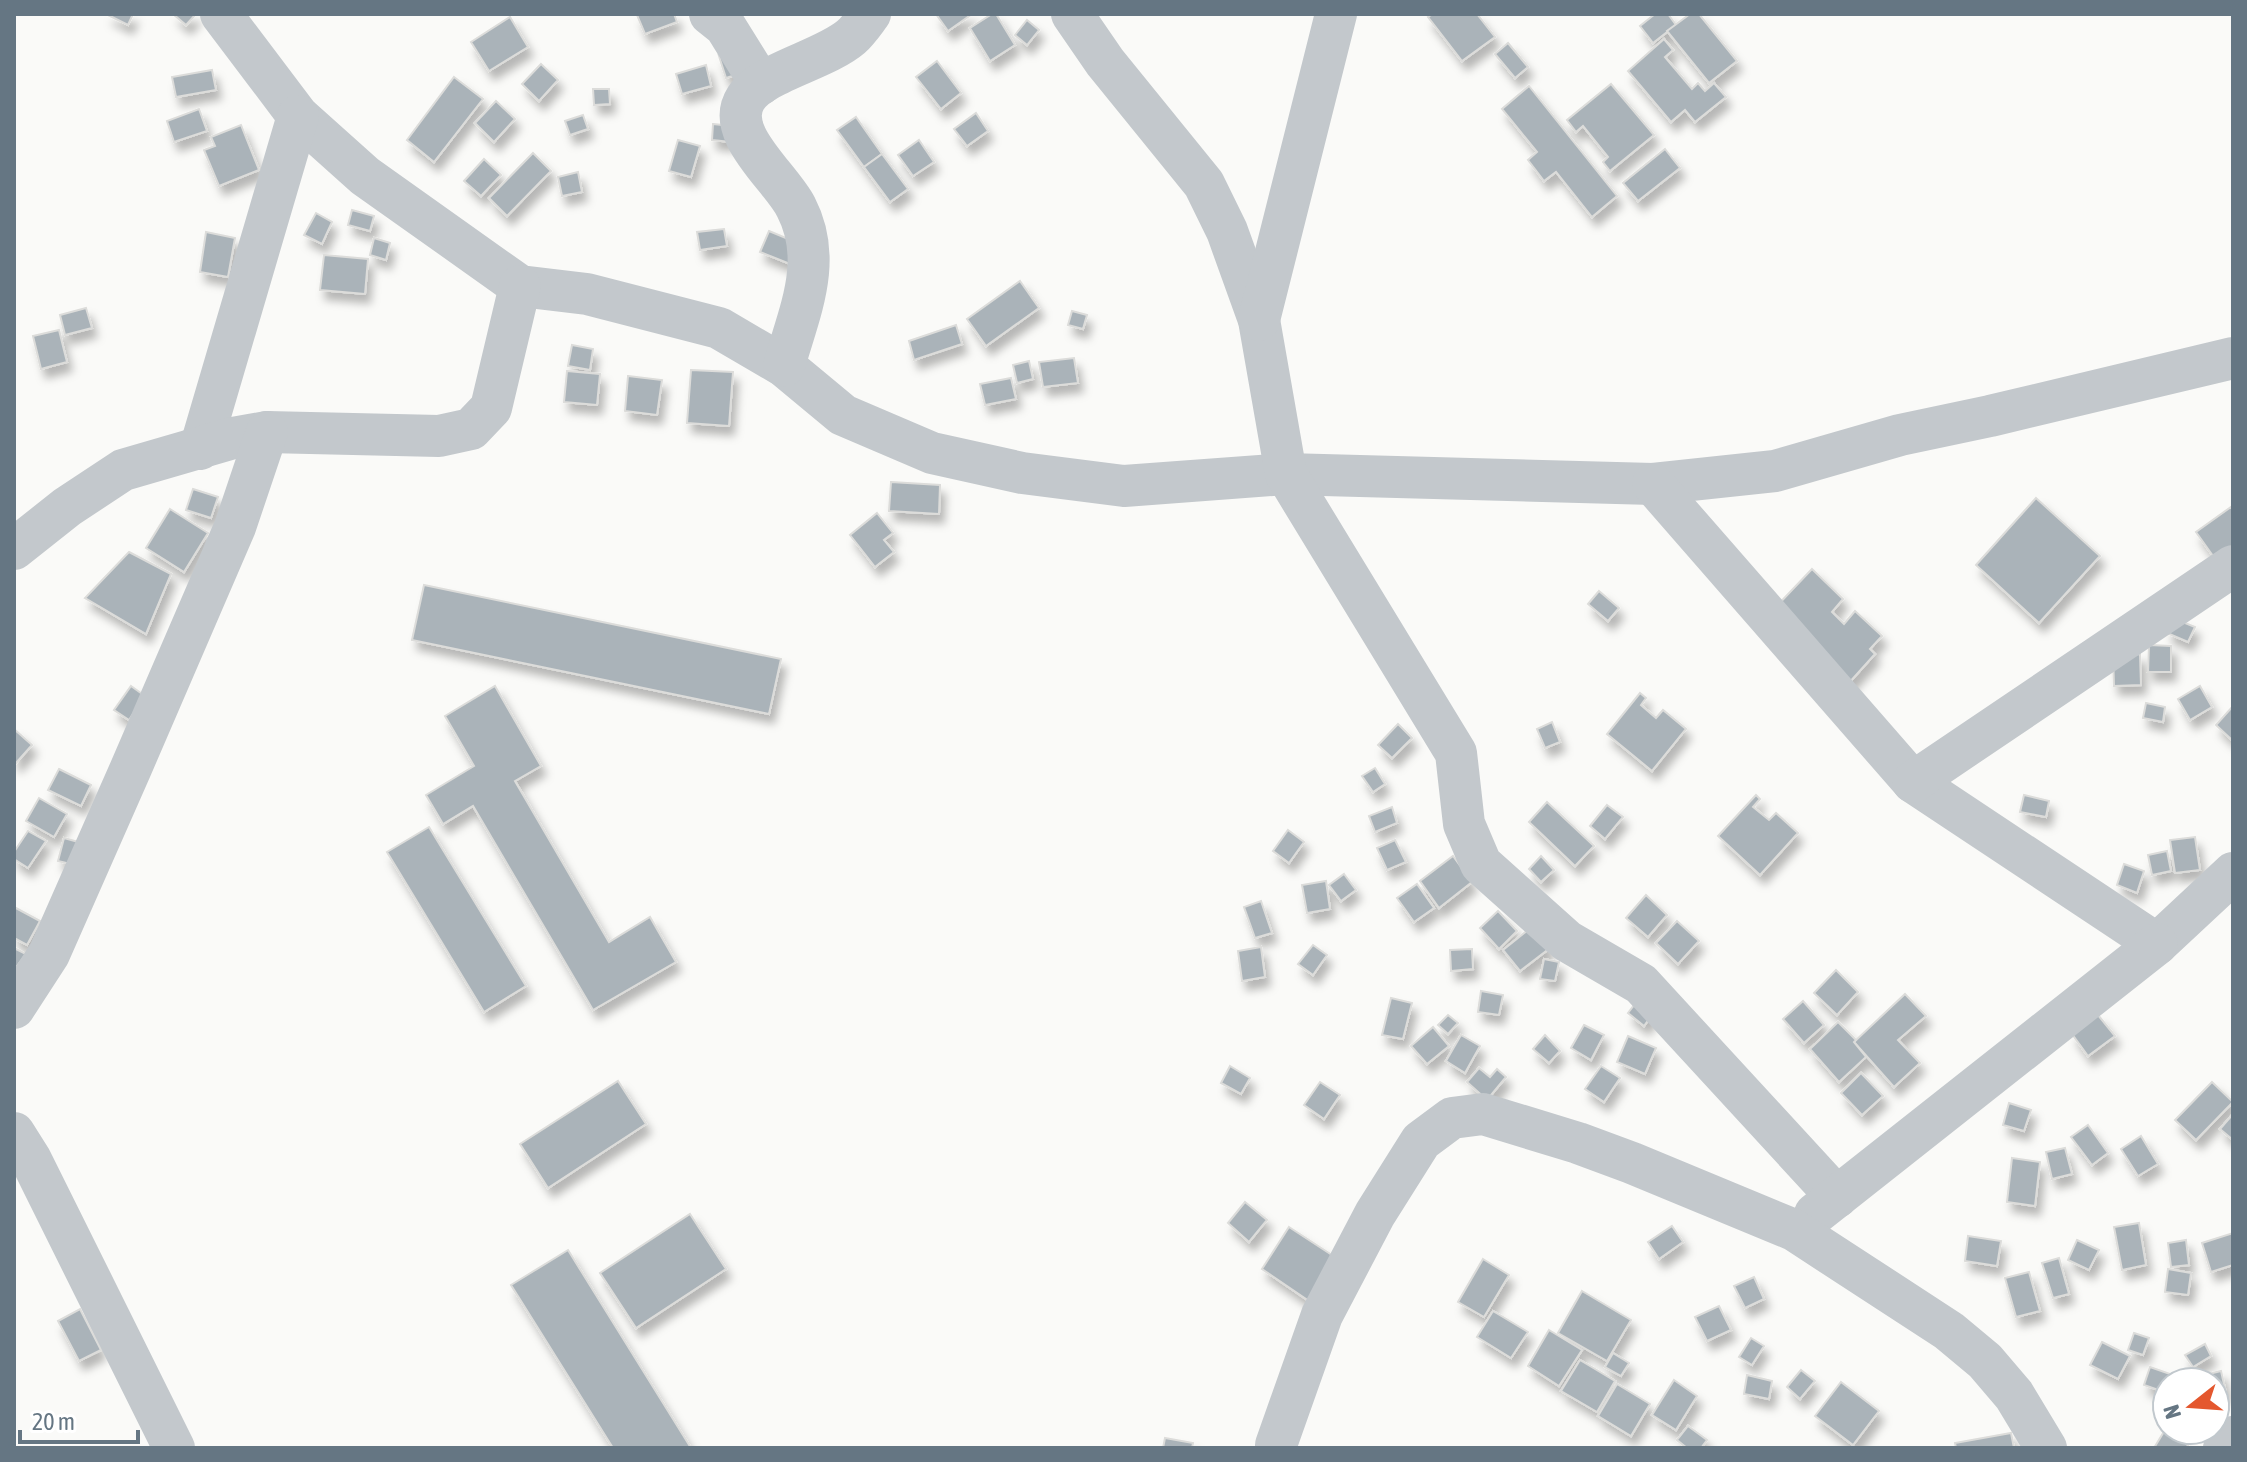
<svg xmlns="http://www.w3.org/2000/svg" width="2247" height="1462" font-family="'Asap Condensed',sans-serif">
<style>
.building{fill:#aab3b9;stroke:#dcdcda;stroke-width:2;filter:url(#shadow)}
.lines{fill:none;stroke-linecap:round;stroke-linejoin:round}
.minor{stroke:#c3c8cc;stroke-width:42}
</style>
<defs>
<filter id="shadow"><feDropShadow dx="5" dy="9" stdDeviation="4" flood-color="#0004"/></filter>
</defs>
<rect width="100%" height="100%" fill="#fafaf8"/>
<g class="building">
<polygon points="106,14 133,14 128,25"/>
<polygon points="173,14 196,14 186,25"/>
<polygon points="674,14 677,22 645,34 637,15"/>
<polygon points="936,14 972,14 948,31"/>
<polygon points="992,14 996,14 1015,45 990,61 970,28"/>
<polygon points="1433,14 1477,14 1495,37 1462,61 1428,17"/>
<polygon points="1655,14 1668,14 1676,25 1653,43 1640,26"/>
<polygon points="1690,14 1699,14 1737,61 1709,83 1667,31"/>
<polygon points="510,17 528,47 489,71 471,42"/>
<polygon points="1027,20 1039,30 1027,45 1015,35"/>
<polygon points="1664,39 1673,50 1665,57 1692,89 1698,83 1705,91 1714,83 1726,97 1695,122 1685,110 1671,122 1628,71"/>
<polygon points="1508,43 1528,67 1515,78 1495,54"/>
<polygon points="719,56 742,73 726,78"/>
<polygon points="937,61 961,93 941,109 916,77"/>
<polygon points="541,64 558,80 539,101 522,84"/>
<polygon points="706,65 711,86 682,94 676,74"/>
<polygon points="212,70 216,90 176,97 172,77"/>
<polygon points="454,77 483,99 434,162 407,140"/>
<polygon points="1611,84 1654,135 1610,171 1603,162 1608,157 1583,126 1576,132 1567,120"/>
<polygon points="1529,86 1617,196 1592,217 1556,172 1544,181 1528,160 1537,152 1502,109"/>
<polygon points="593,89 609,89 610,104 594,105"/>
<polygon points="496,101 515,119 494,142 475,123"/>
<polygon points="199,109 207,131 174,142 167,121"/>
<polygon points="976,113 988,131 967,146 954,129"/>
<polygon points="583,115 588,129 570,135 565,121"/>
<polygon points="856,117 882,154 864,167 837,130"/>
<polygon points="713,124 732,126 731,142 712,140"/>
<polygon points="241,125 259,170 219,186 204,150 215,146 211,137"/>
<polygon points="678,140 700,146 691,177 669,171"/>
<polygon points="919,140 934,162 913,176 898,155"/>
<polygon points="1665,149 1680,168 1638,201 1623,183"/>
<polygon points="533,153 551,171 507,216 489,198"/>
<polygon points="882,154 908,189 890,202 864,167"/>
<polygon points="484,159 501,175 481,196 464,181"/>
<polygon points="578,172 582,192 562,196 558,177"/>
<polygon points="352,210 374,216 370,231 348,225"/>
<polygon points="316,213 332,222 322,244 304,235"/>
<polygon points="724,229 727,246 700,250 697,232"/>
<polygon points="769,231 798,243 790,264 760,252"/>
<polygon points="206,232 235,238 228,277 200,272"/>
<polygon points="374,238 390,243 386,260 370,255"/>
<polygon points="324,255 368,259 365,294 320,290"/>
<polygon points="1020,281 1039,308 986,346 967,319"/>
<polygon points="86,308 92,328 65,335 60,315"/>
<polygon points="1072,311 1087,315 1083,329 1068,325"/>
<polygon points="956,325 962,344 914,360 909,341"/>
<polygon points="59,330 67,362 41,369 33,336"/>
<polygon points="572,345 593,349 590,370 568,366"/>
<polygon points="1074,358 1078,383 1043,387 1039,362"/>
<polygon points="1029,361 1033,379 1017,383 1013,365"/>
<polygon points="691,370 733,372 729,426 687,423"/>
<polygon points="567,371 600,374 597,405 564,402"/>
<polygon points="628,376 662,380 657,415 625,411"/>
<polygon points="1011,378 1016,399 985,405 980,384"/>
<polygon points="891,482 940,485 939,514 889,511"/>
<polygon points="193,489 218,497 211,518 186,510"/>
<polygon points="2036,498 2100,556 2039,623 1976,565"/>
<polygon points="2231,507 2233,510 2233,552 2218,563 2196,532"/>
<polygon points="170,509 208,533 184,572 146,548"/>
<polygon points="877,513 893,533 884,540 894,552 875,567 850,535"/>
<polygon points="129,552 171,574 146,634 85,598"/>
<polygon points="1812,569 1843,599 1832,612 1844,624 1855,611 1882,636 1870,649 1875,654 1848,684 1772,611"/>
<polygon points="424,585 781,659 769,714 412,640"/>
<polygon points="1599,591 1619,608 1608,621 1588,604"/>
<polygon points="2173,618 2195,627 2188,642 2167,633"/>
<polygon points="2149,645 2171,646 2171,672 2148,672"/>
<polygon points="2140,654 2141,685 2114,686 2113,655"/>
<polygon points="131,686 145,696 129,720 114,710"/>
<polygon points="495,686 541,766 515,781 609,942 650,917 676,962 593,1010 473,806 443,824 426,795 474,766 445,716"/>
<polygon points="2200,686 2212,707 2190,720 2178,699"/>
<polygon points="1640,693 1646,698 1641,705 1656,718 1663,710 1686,729 1652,771 1607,734"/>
<polygon points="2146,703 2165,707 2163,722 2143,718"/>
<polygon points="2233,706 2233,741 2216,725"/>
<polygon points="1552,722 1560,742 1545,748 1537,729"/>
<polygon points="1398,724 1412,738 1392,758 1378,745"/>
<polygon points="14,729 32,745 16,763 14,762"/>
<polygon points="1375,768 1385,784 1373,792 1362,776"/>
<polygon points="59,769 91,785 81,806 48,790"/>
<polygon points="1756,795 1760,799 1753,807 1769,820 1776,813 1798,833 1760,875 1718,836"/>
<polygon points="2024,795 2049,801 2046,817 2020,812"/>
<polygon points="39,798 67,814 54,837 26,821"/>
<polygon points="1547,802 1594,846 1575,866 1529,822"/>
<polygon points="1607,805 1623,817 1605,839 1590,826"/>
<polygon points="1392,807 1397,823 1375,832 1369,816"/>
<polygon points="429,827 526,986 484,1012 387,852"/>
<polygon points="1288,830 1304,842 1289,863 1273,851"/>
<polygon points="28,831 46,841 28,868 14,859 14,852"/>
<polygon points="2195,837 2200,870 2175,873 2170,840"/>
<polygon points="64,838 89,845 83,867 58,861"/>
<polygon points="1395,840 1406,862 1387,870 1377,848"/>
<polygon points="2167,851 2171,871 2152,875 2148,855"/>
<polygon points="1453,856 1472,882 1439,908 1420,881"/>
<polygon points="1541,856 1554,870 1541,882 1529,869"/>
<polygon points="2124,864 2144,871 2137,893 2117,885"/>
<polygon points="1344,874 1356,890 1341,901 1329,885"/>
<polygon points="1326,881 1330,909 1307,913 1302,885"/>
<polygon points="1417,884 1434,908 1414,922 1397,898"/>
<polygon points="1646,895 1667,915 1648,937 1626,918"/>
<polygon points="1261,901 1272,933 1255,938 1244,907"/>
<polygon points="14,907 40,921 27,945 14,938"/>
<polygon points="1498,911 1517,931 1499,949 1480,928"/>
<polygon points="1677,921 1699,941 1678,964 1656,943"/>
<polygon points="1533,926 1550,948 1520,971 1503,950"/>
<polygon points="1313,945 1327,955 1313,975 1298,964"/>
<polygon points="1261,947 1265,977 1242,981 1238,951"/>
<polygon points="14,948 26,954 14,970"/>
<polygon points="1472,949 1473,969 1451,971 1450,950"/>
<polygon points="1544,959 1559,962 1555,981 1540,979"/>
<polygon points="1836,970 1858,992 1837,1015 1814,993"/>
<polygon points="1481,991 1503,995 1499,1015 1478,1012"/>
<polygon points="1905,994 1926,1016 1898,1040 1920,1063 1894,1087 1854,1042"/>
<polygon points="1641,996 1657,1008 1644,1026 1628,1013"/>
<polygon points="1391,998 1412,1003 1403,1039 1382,1035"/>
<polygon points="1803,1001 1824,1025 1804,1043 1783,1019"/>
<polygon points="1448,1015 1458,1023 1448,1034 1438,1025"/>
<polygon points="2098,1015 2115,1036 2088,1056 2072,1034"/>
<polygon points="1838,1022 1856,1040 1854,1042 1866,1057 1839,1082 1810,1049"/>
<polygon points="1584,1025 1604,1035 1591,1060 1571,1048"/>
<polygon points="1433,1027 1449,1046 1427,1064 1411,1046"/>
<polygon points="1461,1035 1480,1046 1465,1073 1446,1061"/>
<polygon points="1545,1035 1560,1051 1549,1063 1533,1049"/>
<polygon points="1628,1036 1656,1048 1645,1074 1617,1062"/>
<polygon points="1230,1066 1250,1078 1241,1094 1221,1083"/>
<polygon points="1601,1066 1620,1078 1604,1102 1585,1089"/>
<polygon points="1479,1068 1490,1077 1497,1069 1506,1077 1487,1100 1467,1082"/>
<polygon points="1861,1073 1883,1096 1862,1115 1841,1093"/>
<polygon points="618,1081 646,1124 548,1188 520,1144"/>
<polygon points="1320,1082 1340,1095 1324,1119 1304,1105"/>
<polygon points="2212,1082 2233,1102 2196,1140 2175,1120"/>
<polygon points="2009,1103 2031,1110 2024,1131 2003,1125"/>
<polygon points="2233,1114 2233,1140 2220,1129"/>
<polygon points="2088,1125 2108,1153 2092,1165 2071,1137"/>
<polygon points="2141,1136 2158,1164 2138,1176 2121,1149"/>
<polygon points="2065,1148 2072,1174 2052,1179 2046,1152"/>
<polygon points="2012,1158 2040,1162 2035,1206 2007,1202"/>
<polygon points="1245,1202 1267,1220 1249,1242 1228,1223"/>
<polygon points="690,1214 726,1269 636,1328 600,1273"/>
<polygon points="2139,1223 2146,1265 2122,1270 2114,1227"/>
<polygon points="1672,1226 1683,1242 1659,1259 1648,1242"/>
<polygon points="1289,1227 1338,1259 1309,1301 1262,1269"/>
<polygon points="2233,1233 2233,1265 2211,1272 2202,1243"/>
<polygon points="1968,1236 2001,1241 1997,1266 1965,1261"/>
<polygon points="2077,1240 2099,1250 2089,1270 2068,1260"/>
<polygon points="2186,1240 2189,1265 2171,1267 2168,1243"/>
<polygon points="568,1250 691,1448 613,1448 511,1285"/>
<polygon points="2059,1258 2069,1294 2053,1298 2042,1263"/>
<polygon points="1483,1259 1509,1275 1484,1317 1458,1302"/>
<polygon points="2168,1269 2191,1273 2188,1295 2165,1292"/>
<polygon points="2029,1272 2040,1311 2016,1317 2005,1278"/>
<polygon points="1754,1277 1764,1299 1745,1308 1734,1286"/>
<polygon points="1582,1291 1631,1320 1607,1361 1558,1333"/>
<polygon points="1719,1306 1731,1330 1707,1341 1695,1317"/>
<polygon points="80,1309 101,1350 79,1361 58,1321"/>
<polygon points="1493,1311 1528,1332 1511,1358 1477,1337"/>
<polygon points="1549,1330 1582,1350 1559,1386 1528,1366"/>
<polygon points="2134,1333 2149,1338 2143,1355 2128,1350"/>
<polygon points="1751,1338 1764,1346 1752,1365 1739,1357"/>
<polygon points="2102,1342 2130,1356 2118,1379 2090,1365"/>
<polygon points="2205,1344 2211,1356 2193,1367 2185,1355"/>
<polygon points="1613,1353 1629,1363 1621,1376 1605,1367"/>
<polygon points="1580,1360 1615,1381 1597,1412 1561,1391"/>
<polygon points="2150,1367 2173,1375 2170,1382 2167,1382 2167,1393 2144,1385"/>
<polygon points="1801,1370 1815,1381 1800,1399 1787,1387"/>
<polygon points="2221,1371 2226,1393 2215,1395 2215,1382 2197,1382 2196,1377"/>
<polygon points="1747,1375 1772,1381 1769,1399 1744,1394"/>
<polygon points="1674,1380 1697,1396 1676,1430 1652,1415"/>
<polygon points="1841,1382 1879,1411 1853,1445 1815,1416"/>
<polygon points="1617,1384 1650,1404 1631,1436 1598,1416"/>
<polygon points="1688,1426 1707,1440 1701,1448 1687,1448 1677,1440"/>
<polygon points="2165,1430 2188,1445 2186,1448 2154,1448"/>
<polygon points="2011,1433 2014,1448 1956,1448 1955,1443"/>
<polygon points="1165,1438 1193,1443 1192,1448 1163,1448"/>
</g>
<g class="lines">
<g class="minor">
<polyline points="221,14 298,116 365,176 520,286 587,294 719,328 784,366 843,415 932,453 1022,473 1124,486 1286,474 1653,484 1775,471 1900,435 1990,416 2233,358"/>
<polyline points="710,14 725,26 761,84"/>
<polyline points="1072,14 1105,62 1204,184 1227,231 1259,320 1286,474 1456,753 1464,824 1481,864 1567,941 1641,984 1837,1197"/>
<polyline points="1259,320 1336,14"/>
<path d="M784,366C799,312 824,261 796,207C781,177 723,133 746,98C763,72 824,60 851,37C858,31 864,22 870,14"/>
<polyline points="200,449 298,116"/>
<polyline points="1653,484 1913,782 2157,944 2233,873"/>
<polyline points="14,549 67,507 123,470 233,438 267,432 439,436 471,429 491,408 520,286"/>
<polyline points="1913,782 2233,566"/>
<polyline points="14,1008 49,954 131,768 235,527 267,432"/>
<polyline points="14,1133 31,1160 174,1448"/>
<polyline points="1815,1214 2157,944"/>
<polyline points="1276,1445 1322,1315 1375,1214 1421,1141 1452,1118 1483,1114 1578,1143 1632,1163 1794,1230 1949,1331 1985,1361 2014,1395 2046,1448"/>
<polyline points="2224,1448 2233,1437"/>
</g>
</g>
<rect width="2247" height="1462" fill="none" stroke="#657683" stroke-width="32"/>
<g transform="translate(2191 1406) rotate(253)"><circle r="38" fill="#ffffff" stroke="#c1c8cd" stroke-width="2"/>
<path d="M0-6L14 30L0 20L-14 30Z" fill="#e4572e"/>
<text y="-12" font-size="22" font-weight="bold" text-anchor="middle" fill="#657683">N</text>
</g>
<path d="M20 1430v12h118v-12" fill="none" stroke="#657683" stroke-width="4"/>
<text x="32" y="1430" font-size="24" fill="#657683" stroke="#ffffff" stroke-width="6" paint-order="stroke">20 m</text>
</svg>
